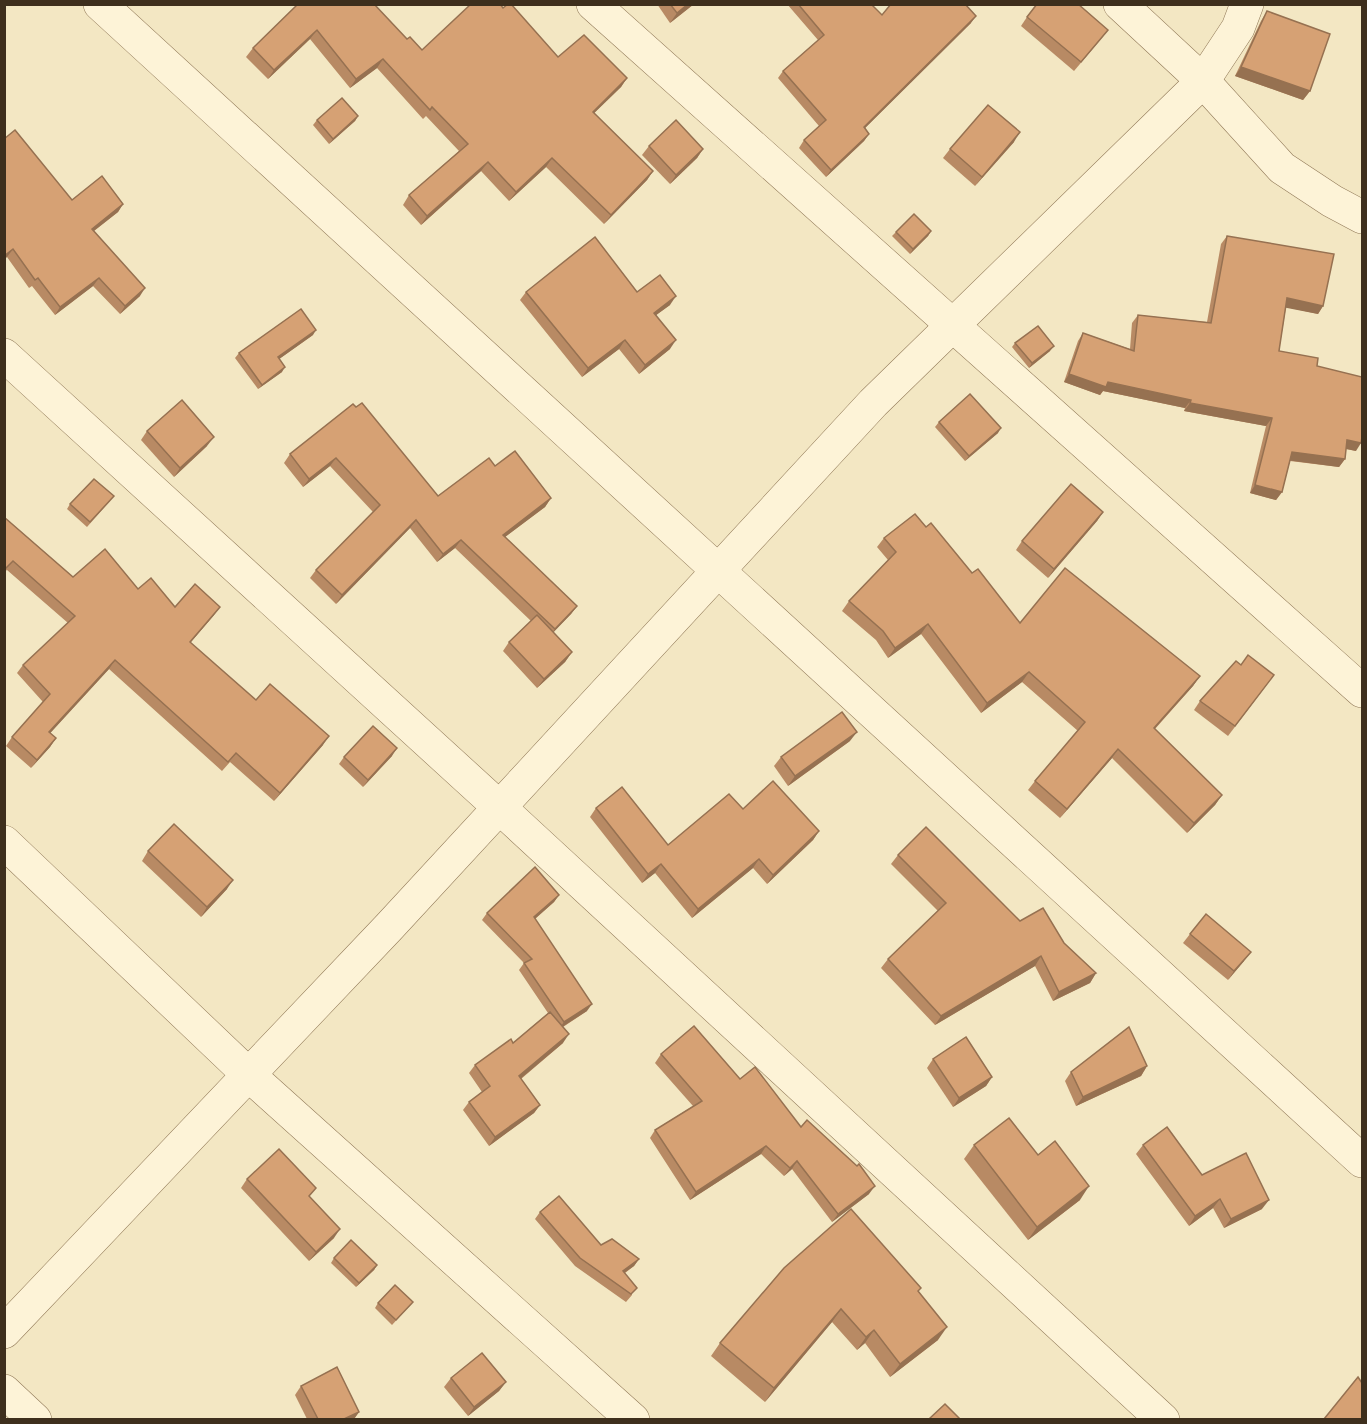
<svg xmlns="http://www.w3.org/2000/svg" width="1367" height="1424" font-family="Spectral,serif">
<style>
.lines{fill:none;stroke-linecap:round;stroke-linejoin:round}
.minor-casing{stroke:#907857;stroke-width:34}
.minor{stroke:#fdf3d7;stroke-width:33}
.wall{fill:#b88a64}
.shaded-wall{fill:#967151}
.building{fill:#d6a174;stroke:#967151;stroke-width:1.5}
</style>
<rect width="100%" height="100%" fill="#f3e7c3"/>
<g class="lines">
<g class="minor-casing">
<g id="minor">
<polyline points="100,4 1362,1161"/>
<polyline points="593,4 1362,691"/>
<polyline points="1120,4 1203,81 1282,168 1332,201 1362,217"/>
<polyline points="4,355 499,807 1163,1420"/>
<polyline points="4,842 250,1076 633,1420"/>
<polyline points="4,1332 389,927 873,403 1203,81 1238,28 1247,4"/>
<polyline points="4,1391 35,1420"/>
</g>
</g>
<use href="#minor" class="minor"/>
</g>
<g class="wall">
<polygon points="298,4 407,39 422,50 558,57 627,78 621,87 594,113 653,171 647,180 604,224 546,167 509,201 481,171 421,225 403,205 409,195 459,151 426,116 423,119 377,68 350,88 310,39 268,79 246,57 253,48"/>
<polygon points="657,4 694,4 670,23"/>
<polygon points="787,4 858,4 882,15 971,23 865,128 869,134 864,141 826,177 799,148 804,140 819,126 778,78 783,71 818,40"/>
<polygon points="1267,11 1310,91 1303,100 1235,76 1261,21"/>
<polygon points="1027,17 1108,30 1101,39 1074,71 1021,26"/>
<polygon points="358,116 355,121 329,144 313,125 317,120"/>
<polygon points="4,139 72,200 123,204 118,212 94,231 140,296 120,314 93,286 55,315 32,286 29,288 7,257 4,259"/>
<polygon points="1014,142 975,186 943,158 950,149"/>
<polygon points="649,146 703,149 697,158 670,184 642,155"/>
<polygon points="931,231 928,236 910,254 892,236 896,232"/>
<polygon points="1227,236 1323,306 1318,314 1286,307 1279,351 1317,366 1356,451 1346,449 1345,459 1339,467 1290,461 1282,492 1276,500 1250,493 1266,426 1184,411 1185,408 1103,391 1100,395 1064,382 1078,341 1083,333 1130,349 1132,323 1138,315 1207,322 1221,244"/>
<polygon points="526,292 637,292 670,305 656,315 670,349 639,374 619,349 582,377 520,300"/>
<polygon points="313,335 279,359 282,372 258,389 235,358 239,353"/>
<polygon points="1015,343 1050,351 1029,368 1012,347"/>
<polygon points="353,404 438,496 495,466 551,498 545,507 505,537 577,606 571,614 553,632 572,652 565,662 537,688 503,651 509,642 531,621 455,548 437,562 410,528 336,604 310,578 316,570 373,512 330,466 303,487 284,463 290,454"/>
<polygon points="939,422 998,433 965,461 935,427"/>
<polygon points="147,431 207,446 174,477 141,440"/>
<polygon points="110,501 87,527 67,509 70,504"/>
<polygon points="1103,512 1097,521 1048,578 1016,550 1022,541"/>
<polygon points="4,517 73,577 138,589 175,607 214,615 190,643 256,700 323,745 274,801 230,762 222,771 109,669 50,733 56,738 50,747 31,768 6,746 12,737 43,702 17,673 23,665 68,623 7,570 4,572"/>
<polygon points="926,527 1020,623 1200,676 1193,686 1155,729 1222,795 1215,805 1187,833 1112,758 1060,818 1028,790 1035,781 1078,731 1022,682 981,713 921,634 888,658 876,640 842,611 849,601 888,560 877,547 884,538"/>
<polygon points="1241,665 1274,675 1228,736 1194,710 1200,701"/>
<polygon points="850,741 788,786 774,766 781,757"/>
<polygon points="392,756 363,787 339,764 344,757"/>
<polygon points="596,808 668,845 743,809 819,831 813,840 767,884 753,868 692,918 655,873 642,883 590,817"/>
<polygon points="148,851 227,889 201,917 142,861"/>
<polygon points="898,855 1020,921 1064,943 1096,973 1090,983 1053,1001 1035,966 935,1025 881,968 888,959 938,911 891,864"/>
<polygon points="559,895 554,902 535,919 587,1011 563,1027 563,1043 521,1079 540,1105 534,1113 489,1146 463,1110 469,1102 482,1092 469,1073 475,1065 513,1043 548,1013 519,970 524,963 482,920 487,913"/>
<polygon points="1190,934 1244,961 1228,980 1183,943"/>
<polygon points="661,1054 740,1079 801,1127 869,1194 832,1222 792,1169 784,1176 761,1154 690,1200 650,1138 655,1130 693,1106 655,1063"/>
<polygon points="933,1059 992,1077 986,1086 953,1107 927,1068"/>
<polygon points="1147,1066 1141,1076 1076,1106 1065,1081 1071,1072"/>
<polygon points="974,1145 1038,1155 1080,1200 1028,1240 964,1159"/>
<polygon points="1143,1145 1202,1175 1262,1209 1224,1228 1213,1208 1189,1226 1136,1154"/>
<polygon points="247,1179 310,1197 334,1238 309,1261 241,1188"/>
<polygon points="540,1212 601,1245 639,1259 634,1266 625,1273 632,1295 626,1302 575,1266 535,1219"/>
<polygon points="334,1258 377,1265 374,1270 356,1287 331,1263"/>
<polygon points="784,1268 921,1288 918,1291 938,1340 890,1377 865,1343 857,1350 832,1322 765,1402 711,1356 720,1343"/>
<polygon points="413,1302 392,1325 375,1308 378,1303"/>
<polygon points="451,1378 506,1382 499,1391 468,1416 444,1387"/>
<polygon points="301,1386 359,1412 354,1419 307,1419 295,1395"/>
</g>
<g class="shaded-wall">
<polygon points="688,4 694,4 670,23 677,13"/>
<polygon points="976,16 971,23 858,135 864,127"/>
<polygon points="317,30 310,39 268,79 274,70"/>
<polygon points="383,59 377,68 350,88 356,79"/>
<polygon points="1241,67 1310,91 1303,100 1235,76"/>
<polygon points="627,78 621,87 586,121 593,112"/>
<polygon points="358,116 355,121 329,144 333,139"/>
<polygon points="1020,132 1014,142 975,186 982,177"/>
<polygon points="869,134 864,141 826,177 831,170"/>
<polygon points="703,149 697,158 670,184 676,175"/>
<polygon points="552,158 546,167 509,201 516,192"/>
<polygon points="488,162 481,171 421,225 427,216"/>
<polygon points="653,171 647,180 604,224 611,215"/>
<polygon points="123,204 118,212 86,237 92,229"/>
<polygon points="931,231 928,236 910,254 913,249"/>
<polygon points="13,249 7,257 4,259 4,256"/>
<polygon points="99,278 93,286 55,315 60,307"/>
<polygon points="145,288 140,296 120,314 125,306"/>
<polygon points="676,296 670,305 648,321 654,313"/>
<polygon points="1287,298 1323,306 1318,314 1282,307"/>
<polygon points="316,330 313,335 275,362 278,357"/>
<polygon points="625,340 619,349 582,377 588,368"/>
<polygon points="676,340 670,349 639,374 645,365"/>
<polygon points="1054,346 1050,351 1029,368 1032,363"/>
<polygon points="285,367 282,372 258,389 262,385"/>
<polygon points="1069,374 1191,400 1185,408 1103,391 1100,395 1064,382"/>
<polygon points="1190,403 1272,418 1266,426 1184,411"/>
<polygon points="1001,428 998,433 965,461 969,456"/>
<polygon points="214,437 207,446 174,477 180,468"/>
<polygon points="1347,440 1361,443 1356,451 1342,448"/>
<polygon points="1292,452 1345,459 1339,467 1286,460"/>
<polygon points="336,458 330,466 303,487 309,479"/>
<polygon points="1255,485 1282,492 1276,500 1250,493"/>
<polygon points="551,498 545,507 497,543 503,535"/>
<polygon points="1103,512 1097,521 1048,578 1054,569"/>
<polygon points="416,520 410,528 336,604 342,595"/>
<polygon points="461,540 455,548 437,562 443,554"/>
<polygon points="577,606 571,614 549,637 555,629"/>
<polygon points="220,607 214,615 184,650 190,642"/>
<polygon points="928,624 921,634 888,658 895,648"/>
<polygon points="572,652 565,662 537,688 544,679"/>
<polygon points="115,660 109,669 43,741 49,732"/>
<polygon points="1029,672 1022,682 981,713 987,703"/>
<polygon points="1200,676 1193,686 1147,737 1154,728"/>
<polygon points="857,732 850,741 788,786 795,776"/>
<polygon points="329,736 323,745 274,801 280,793"/>
<polygon points="56,738 50,747 31,768 37,760"/>
<polygon points="397,748 392,756 363,787 368,780"/>
<polygon points="1118,749 1112,758 1060,818 1067,809"/>
<polygon points="1222,795 1215,805 1187,833 1194,823"/>
<polygon points="819,831 813,840 767,884 773,875"/>
<polygon points="759,859 753,868 692,918 698,909"/>
<polygon points="661,864 655,873 642,883 648,874"/>
<polygon points="233,880 227,889 201,917 207,907"/>
<polygon points="559,895 554,902 529,924 534,917"/>
<polygon points="1251,952 1244,961 1228,980 1234,971"/>
<polygon points="1041,956 1035,966 935,1025 941,1016"/>
<polygon points="1096,973 1090,983 1053,1001 1059,992"/>
<polygon points="592,1004 587,1011 559,1029 564,1022"/>
<polygon points="569,1034 563,1043 513,1085 519,1076"/>
<polygon points="1147,1066 1141,1076 1076,1106 1083,1097"/>
<polygon points="992,1077 986,1086 953,1107 959,1098"/>
<polygon points="540,1105 534,1113 489,1146 495,1137"/>
<polygon points="766,1146 761,1154 690,1200 696,1192"/>
<polygon points="797,1161 792,1169 784,1176 790,1168"/>
<polygon points="875,1186 869,1194 832,1222 838,1214"/>
<polygon points="1089,1186 1080,1200 1028,1240 1037,1227"/>
<polygon points="1220,1199 1213,1208 1189,1226 1195,1216"/>
<polygon points="1269,1200 1262,1209 1224,1228 1231,1219"/>
<polygon points="340,1229 334,1238 309,1261 316,1252"/>
<polygon points="639,1259 634,1266 617,1278 623,1271"/>
<polygon points="377,1265 374,1270 356,1287 359,1283"/>
<polygon points="841,1309 832,1322 765,1402 774,1388"/>
<polygon points="947,1327 938,1340 890,1377 900,1364"/>
<polygon points="874,1330 865,1343 857,1350 866,1337"/>
<polygon points="506,1382 499,1391 468,1416 474,1407"/>
<polygon points="359,1412 354,1419 344,1419"/>
</g>
<g class="building">
<polygon points="298,4 374,4 407,39 410,37 422,50 471,4 500,4 503,8 508,4 511,4 558,57 584,35 627,78 593,112 653,171 611,215 552,158 516,192 488,162 427,216 409,195 468,144 432,107 430,110 383,59 356,79 317,30 274,70 253,48"/>
<polygon points="670,4 688,4 677,13"/>
<polygon points="798,4 858,4 859,5 871,4 882,15 891,4 965,4 976,16 864,127 869,134 831,170 804,140 826,120 783,71 824,35"/>
<polygon points="1037,4 1078,4 1108,30 1081,62 1027,17"/>
<polygon points="1267,11 1330,34 1310,91 1241,67"/>
<polygon points="342,98 358,116 333,139 317,120"/>
<polygon points="988,105 1020,132 982,177 950,149"/>
<polygon points="676,120 703,149 676,175 649,146"/>
<polygon points="15,130 72,200 102,176 123,204 92,229 145,288 125,306 99,278 60,307 38,278 35,280 13,249 4,256 4,139"/>
<polygon points="914,214 931,231 913,249 896,232"/>
<polygon points="1227,236 1334,254 1323,306 1287,298 1279,351 1318,358 1317,366 1362,377 1362,437 1361,443 1347,440 1345,459 1292,452 1282,492 1255,485 1272,418 1190,403 1191,400 1108,382 1106,387 1069,374 1083,333 1134,351 1138,315 1211,323"/>
<polygon points="595,237 637,292 660,275 676,296 654,313 676,340 645,365 625,340 588,368 526,292"/>
<polygon points="301,309 316,330 278,357 285,367 262,385 239,353"/>
<polygon points="1038,326 1054,346 1032,363 1015,343"/>
<polygon points="970,394 1001,428 969,456 939,422"/>
<polygon points="182,400 214,437 180,468 147,431"/>
<polygon points="362,403 438,496 489,458 495,466 515,451 551,498 503,535 577,606 555,629 461,540 443,554 416,520 342,595 316,570 380,505 336,458 309,479 290,454 353,404 356,407"/>
<polygon points="94,479 114,496 90,522 70,504"/>
<polygon points="1071,484 1103,512 1054,569 1022,541"/>
<polygon points="915,514 926,527 931,523 972,573 978,569 1020,623 1065,568 1200,676 1154,728 1222,795 1194,823 1118,749 1067,809 1035,781 1085,722 1029,672 987,703 928,624 895,648 883,631 849,601 896,552 884,538"/>
<polygon points="4,517 73,577 105,549 138,589 151,578 175,607 195,584 220,607 190,642 256,700 270,684 329,736 280,793 236,753 228,762 115,660 49,732 56,738 37,760 12,737 50,694 23,665 75,616 13,561 4,570"/>
<polygon points="537,615 572,652 544,679 509,642"/>
<polygon points="1248,655 1274,675 1235,726 1200,701 1236,661 1241,665"/>
<polygon points="842,712 857,732 795,776 781,757"/>
<polygon points="373,726 397,748 368,780 344,757"/>
<polygon points="773,781 819,831 773,875 759,859 698,909 661,864 648,874 596,808 622,787 668,845 729,794 743,809"/>
<polygon points="174,824 233,880 207,907 148,851"/>
<polygon points="926,827 1020,921 1043,908 1064,943 1096,973 1059,992 1041,956 941,1016 888,959 946,903 898,855"/>
<polygon points="535,867 559,895 534,917 592,1004 564,1022 524,963 532,959 487,913"/>
<polygon points="1206,914 1251,952 1234,971 1190,934"/>
<polygon points="550,1012 569,1034 519,1076 540,1105 495,1137 469,1102 490,1086 475,1065 511,1039 513,1043"/>
<polygon points="694,1026 740,1079 755,1067 801,1127 807,1120 857,1166 859,1164 875,1186 838,1214 797,1161 790,1168 766,1146 696,1192 655,1130 702,1101 661,1054"/>
<polygon points="1129,1027 1147,1066 1083,1097 1071,1072"/>
<polygon points="966,1037 992,1077 959,1098 933,1059"/>
<polygon points="1009,1118 1038,1155 1055,1141 1089,1186 1037,1227 974,1145"/>
<polygon points="1167,1127 1202,1175 1246,1153 1269,1200 1231,1219 1220,1199 1195,1216 1143,1145"/>
<polygon points="279,1149 316,1188 309,1196 340,1229 316,1252 247,1179"/>
<polygon points="559,1196 601,1245 612,1239 639,1259 623,1271 637,1288 631,1294 580,1258 540,1212"/>
<polygon points="851,1209 921,1288 918,1291 947,1327 900,1364 874,1330 866,1337 841,1309 774,1388 720,1343 784,1268"/>
<polygon points="351,1240 377,1265 359,1283 334,1258"/>
<polygon points="395,1285 413,1302 396,1320 378,1303"/>
<polygon points="482,1353 506,1382 474,1407 451,1378"/>
<polygon points="337,1367 359,1412 344,1419 318,1419 301,1386"/>
<polygon points="1358,1377 1362,1383 1362,1419 1324,1419"/>
<polygon points="945,1404 960,1419 929,1419"/>
</g>
<rect width="1367" height="1424" fill="none" stroke="#3e2f1d" stroke-width="12"/>
</svg>
